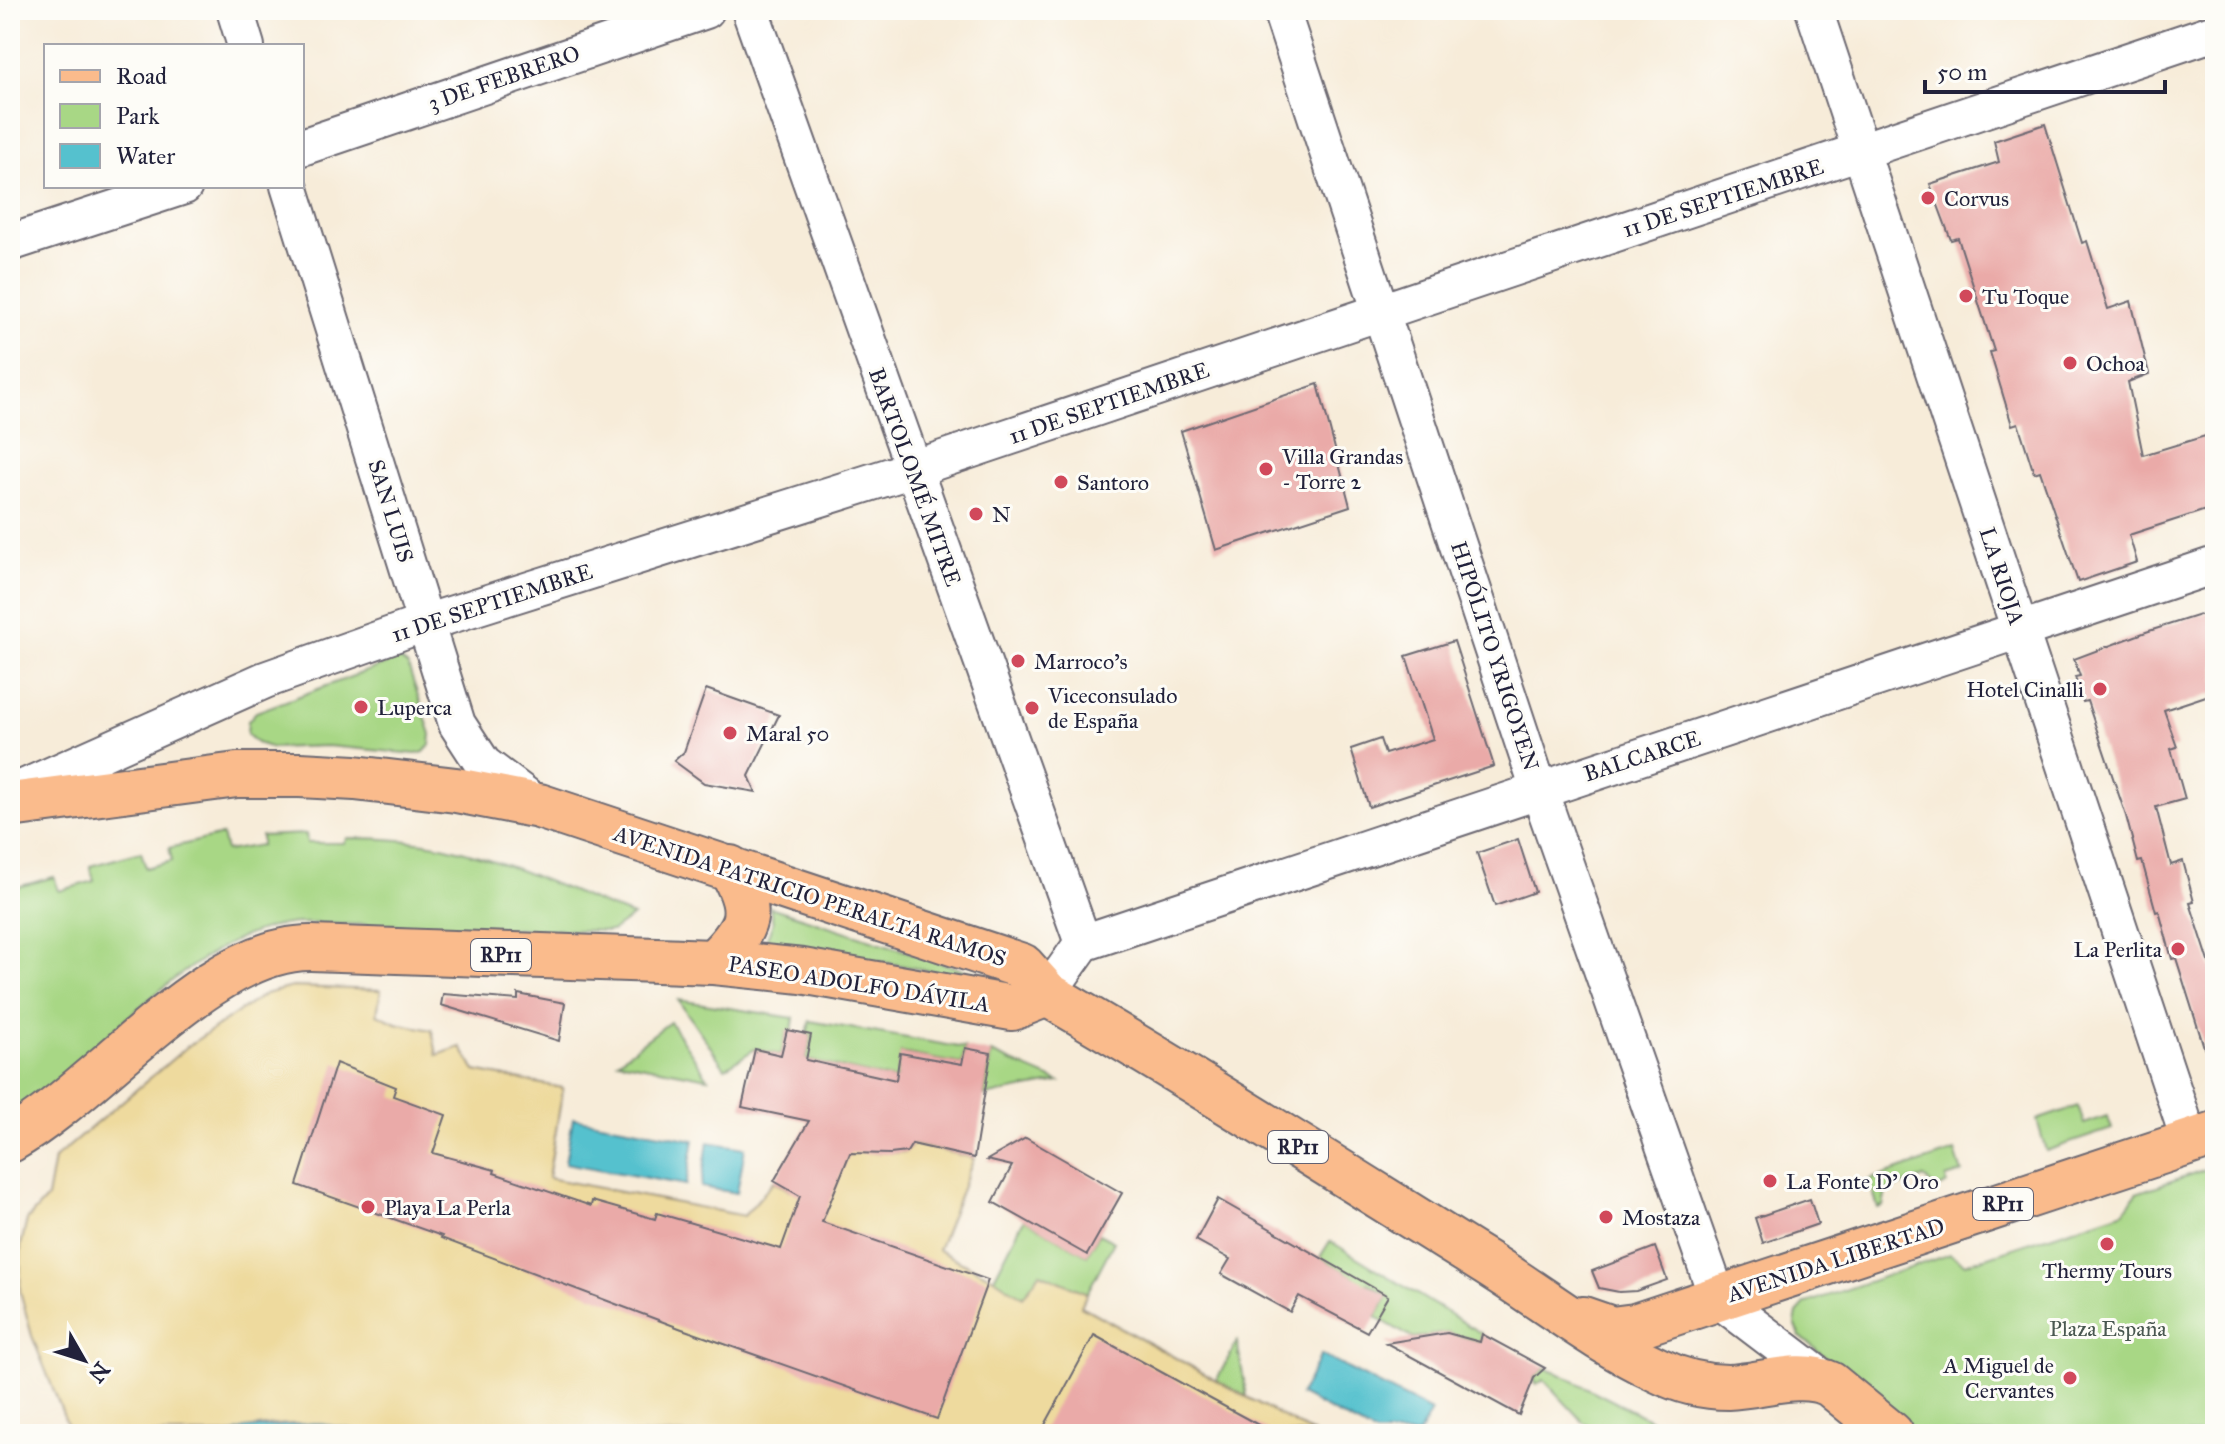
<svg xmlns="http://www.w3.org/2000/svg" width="2225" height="1444" font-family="'IM FELL Great Primer',serif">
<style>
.green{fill:#a8d785;stroke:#657c60;stroke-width:2}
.sand{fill:#eeda9e;stroke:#887e6c;stroke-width:2}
.water{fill:#55c1ce;stroke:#3c7284;stroke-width:2}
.building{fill:#eaaaa8}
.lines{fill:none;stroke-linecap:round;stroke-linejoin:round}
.minor-casing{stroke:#6d6972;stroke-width:40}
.primary-casing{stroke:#6d6972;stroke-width:48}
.minor{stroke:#fff;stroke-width:36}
.primary{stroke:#fabb8c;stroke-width:44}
.poi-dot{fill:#d1495b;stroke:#fdfcf7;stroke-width:3}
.labels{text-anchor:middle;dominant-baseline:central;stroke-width:6;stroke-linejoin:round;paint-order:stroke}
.shield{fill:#fdfcf7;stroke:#646373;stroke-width:2}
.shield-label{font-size:20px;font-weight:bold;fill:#22223b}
.street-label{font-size:22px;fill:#22223b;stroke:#fdfcf7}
.poi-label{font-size:22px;fill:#22223b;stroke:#fdfcf7;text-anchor:start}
.park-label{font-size:22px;fill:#4a5851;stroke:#fdfcf7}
</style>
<rect width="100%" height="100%" fill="#fdfcf7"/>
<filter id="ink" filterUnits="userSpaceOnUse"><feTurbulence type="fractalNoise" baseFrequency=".0125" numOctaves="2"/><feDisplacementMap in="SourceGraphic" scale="16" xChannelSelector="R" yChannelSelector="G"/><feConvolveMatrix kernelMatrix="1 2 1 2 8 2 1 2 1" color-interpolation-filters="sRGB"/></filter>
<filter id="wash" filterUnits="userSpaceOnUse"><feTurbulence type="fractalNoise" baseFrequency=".006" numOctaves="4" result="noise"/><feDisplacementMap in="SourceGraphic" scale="32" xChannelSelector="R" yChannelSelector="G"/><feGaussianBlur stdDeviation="1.8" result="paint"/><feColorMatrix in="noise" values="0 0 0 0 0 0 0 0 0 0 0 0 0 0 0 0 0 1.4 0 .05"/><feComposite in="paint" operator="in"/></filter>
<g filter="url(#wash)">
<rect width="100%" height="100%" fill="#f7ecd9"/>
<g class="green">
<polygon points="399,659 408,666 431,734 430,745 424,752 416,754 327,746 272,748 257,743 247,734 248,721 256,712"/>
<path d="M306,834L307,843H344L347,838C379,838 415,840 446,847C510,862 572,893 633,916L612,931L300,923C194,927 95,1062 10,1118V889L54,877L59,891L94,881L90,866L141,852L146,868L172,861L169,848L222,835L226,851L261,845V836Z"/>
<polygon points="770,907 1016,987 766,940 773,923"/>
<polygon points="678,1000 794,1018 792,1031 787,1031 781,1055 755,1049 725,1068"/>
<polygon points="810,1021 965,1048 962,1064 901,1053 896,1080 806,1060 811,1036 807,1034"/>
<polygon points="670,1022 708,1078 618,1061"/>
<polygon points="991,1053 1059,1082 984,1096"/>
<polygon points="2078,1106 2084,1124 2107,1116 2112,1129 2046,1151 2037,1120"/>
<polygon points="1955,1151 1962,1173 1946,1178 1947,1184 1936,1188 1924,1178 1886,1191 1883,1206 1878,1208 1869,1180"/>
<polygon points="2215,1166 2215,1434 1920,1434 1801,1337 1795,1324 1797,1313 1806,1303 1950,1254 1965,1264 2125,1211 2136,1193"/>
<polygon points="1024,1219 1087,1255 1099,1234 1114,1242 1087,1293 1040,1273 1023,1297 994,1278"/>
<polygon points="1330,1241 1482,1334 1480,1342 1447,1333 1412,1338 1376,1317 1388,1296 1368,1283 1354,1305 1355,1278 1320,1257"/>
<polygon points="1237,1342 1247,1397 1216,1381"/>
<polygon points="1545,1368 1554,1371 1678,1434 1604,1434 1582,1421 1544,1380 1536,1385 1534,1378"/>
</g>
<path class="sand" d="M292,987L381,990L377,1014L396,1023L432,1030L437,1055L461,1047L475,1071L563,1088L548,1178L744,1216L774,1181L789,1190L852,1149C871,1154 887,1154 906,1152L912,1144L974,1158L938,1250L994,1278L1023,1297L1040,1273L1087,1293L1081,1306L1314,1434H381C332,1426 280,1416 232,1434H71L32,1336L20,1291L21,1245L27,1220L47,1198L54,1159L188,1046L265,994Z"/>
<g class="water">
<polygon points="573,1118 694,1140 686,1185 565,1163"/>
<polygon points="708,1142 745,1148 737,1193 701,1187"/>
<polygon points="1321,1355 1431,1411 1419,1434 1376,1434 1300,1395"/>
<polygon points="315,1423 381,1434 232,1434 245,1429"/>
</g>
<g id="blocks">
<g class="building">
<polygon points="2045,124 2082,243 2087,241 2108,309 2131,301 2149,374 2128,382 2143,455 2215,433 2215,507 2129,535 2137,562 2078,582 2040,471 2034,473 2018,423 2012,425 1990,352 1994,351 1958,238 1951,240 1930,184 1999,162 1994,141"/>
<polygon points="1318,384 1350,506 1216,550 1181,431"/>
<polygon points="2215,610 2215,693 2164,710 2177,747 2171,749 2185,799 2156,807 2171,865 2183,861 2194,902 2190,903 2215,980 2215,1062 2209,1063 2176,958 2172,959 2159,911 2156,912 2142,861 2138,862 2126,816 2087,701 2083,702 2075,677 2080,676 2074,659 2146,632"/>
<polygon points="1454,641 1494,766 1369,807 1351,749 1380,739 1385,754 1433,739 1406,656"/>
<polygon points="706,689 779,715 749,776 756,792 704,783 674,761 684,752"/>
<polygon points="1518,839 1535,892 1495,906 1477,853"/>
<polygon points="443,994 518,1000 518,994 565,1003 559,1041 441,1005"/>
<polygon points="787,1030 811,1035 806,1060 896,1080 900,1053 962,1064 965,1048 991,1053 974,1158 912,1144 907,1152 890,1154 850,1153 822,1222 988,1280 937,1419 682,1329 441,1238 442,1236 297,1185 336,1063 396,1087 393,1096 446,1115 433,1153 495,1170 494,1173 591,1206 592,1201 655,1219 657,1213 781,1249 800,1196 774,1181 809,1121 742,1107 755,1049 781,1055"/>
<polygon points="1026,1138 1122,1193 1087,1255 993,1202 1012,1166 987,1160"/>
<polygon points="1218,1199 1388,1296 1367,1332 1299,1296 1290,1312 1221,1274 1230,1259 1196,1240"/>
<polygon points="1810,1199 1818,1224 1763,1243 1755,1218"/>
<polygon points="1655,1247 1667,1280 1636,1291 1619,1292 1599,1288 1592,1271"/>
<polygon points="1447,1333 1480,1342 1482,1334 1545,1368 1534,1378 1519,1415 1386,1343"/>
<polygon points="1094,1335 1183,1384 1275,1434 1040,1434"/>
</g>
</g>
</g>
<g filter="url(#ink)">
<use href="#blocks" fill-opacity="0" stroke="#6d6972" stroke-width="2"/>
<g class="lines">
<g class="minor-casing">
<g id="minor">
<polyline points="235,10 246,46"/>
<polyline points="750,10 1083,943"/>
<polyline points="1281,10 1539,790 1718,1299 1830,1384"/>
<polyline points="1814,10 2190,1142"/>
<polyline points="302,147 706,10"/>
<polyline points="289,186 457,724 483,764 535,803"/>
<polyline points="10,243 184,186"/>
<polyline points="10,794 265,680 425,623 913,469 2215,32"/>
<polyline points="1047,994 1083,943 2215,565"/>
</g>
</g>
<g class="primary-casing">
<g id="primary">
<path d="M10,805L237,775H300L355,778L456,790L539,806L1022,966L1047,994C1194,1079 1338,1171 1483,1261C1540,1296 1597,1342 1658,1370C1680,1381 1703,1387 1728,1387C1762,1386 1798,1370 1830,1384L1891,1434"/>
<path d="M714,962C749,927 756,913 730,868"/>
<path d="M10,1140C99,1090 209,947 311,948L714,962L802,971L1012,1008L1047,994"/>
<polyline points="1583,1319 1612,1329 1635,1326 2215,1134"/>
</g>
</g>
<use href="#minor" class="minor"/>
<use href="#primary" class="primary"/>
</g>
</g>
<g class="poi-dot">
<circle cx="1928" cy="198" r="8"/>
<circle cx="1966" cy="296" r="8"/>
<circle cx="2070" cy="363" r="8"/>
<circle cx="1266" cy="469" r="8"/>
<circle cx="1061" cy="482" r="8"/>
<circle cx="976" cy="514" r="8"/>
<circle cx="1018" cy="661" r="8"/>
<circle cx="2100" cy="689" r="8"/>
<circle cx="361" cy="707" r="8"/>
<circle cx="1032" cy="708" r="8"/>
<circle cx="730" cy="733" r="8"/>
<circle cx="2178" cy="949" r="8"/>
<circle cx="1770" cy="1181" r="8"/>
<circle cx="368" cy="1207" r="8"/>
<circle cx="1606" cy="1217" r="8"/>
<circle cx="2107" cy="1244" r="8"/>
<circle cx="2070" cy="1378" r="8"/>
</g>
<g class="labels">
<g class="shield">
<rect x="471" y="939" width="60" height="32" rx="6"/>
<rect x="1268" y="1131" width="60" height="32" rx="6"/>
<rect x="1973" y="1188" width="60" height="32" rx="6"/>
</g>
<g class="shield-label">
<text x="501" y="955">RP11</text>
<text x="1298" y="1147">RP11</text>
<text x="2003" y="1204">RP11</text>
</g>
<g class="street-label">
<text transform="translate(504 78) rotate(-19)">3 DE FEBRERO</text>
<text transform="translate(1723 198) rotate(-18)">11 DE SEPTIEMBRE</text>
<text transform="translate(1109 403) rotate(-19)">11 DE SEPTIEMBRE</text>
<text transform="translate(915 477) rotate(70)">BARTOLOMÉ MITRE</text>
<text transform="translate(391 511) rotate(73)">SAN LUIS</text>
<text transform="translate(2002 576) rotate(72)">LA RIOJA</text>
<text transform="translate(492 603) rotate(-18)">11 DE SEPTIEMBRE</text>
<text transform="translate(1495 656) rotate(72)">HIPÓLITO YRIGOYEN</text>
<text transform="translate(1642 756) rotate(-18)">BALCARCE</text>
<text transform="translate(810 896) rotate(18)">AVENIDA PATRICIO PERALTA RAMOS</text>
<text transform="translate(859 984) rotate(9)">PASEO ADOLFO DÁVILA</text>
<text transform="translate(1836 1260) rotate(-18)">AVENIDA LIBERTAD</text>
</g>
<g class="poi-label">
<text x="1944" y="198">Corvus</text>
<text x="1982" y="296">Tu Toque</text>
<text x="2086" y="363">Ochoa</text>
<text x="1282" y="456">Villa Grandas<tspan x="1282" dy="25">- Torre 2</tspan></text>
<text x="1077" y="482">Santoro</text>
<text x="992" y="514">N</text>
<text x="1034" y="661">Marroco's</text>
<text x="2084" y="689" text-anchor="end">Hotel Cinalli</text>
<text x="1048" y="695">Viceconsulado<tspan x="1048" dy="25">de España</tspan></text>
<text x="377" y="707">Luperca</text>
<text x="746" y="733">Maral 50</text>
<text x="2162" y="949" text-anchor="end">La Perlita</text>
<text x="1786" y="1181">La Fonte D' Oro</text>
<text x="384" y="1207">Playa La Perla</text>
<text x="1622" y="1217">Mostaza</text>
<text x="2107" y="1270" text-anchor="middle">Thermy Tours</text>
<text x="2054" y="1365" text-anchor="end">A Miguel de<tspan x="2054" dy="25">Cervantes</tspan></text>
</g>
<g class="park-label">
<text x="2108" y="1328">Plaza España</text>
</g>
</g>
<rect width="2225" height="1444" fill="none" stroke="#fdfcf7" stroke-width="40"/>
<rect x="44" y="44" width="260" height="144" fill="#fdfcf7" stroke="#a5a5ac" stroke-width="2"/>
<rect x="60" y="70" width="40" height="12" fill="#fabb8c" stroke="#a5a5ac" stroke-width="2"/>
<text x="116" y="84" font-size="24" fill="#22223b">Road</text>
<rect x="60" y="104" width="40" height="24" fill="#a8d785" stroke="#a5a5ac" stroke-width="2"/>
<text x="116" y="124" font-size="24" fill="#22223b">Park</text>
<rect x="60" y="144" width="40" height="24" fill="#55c1ce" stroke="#a5a5ac" stroke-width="2"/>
<text x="116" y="164" font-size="24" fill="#22223b">Water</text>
<g transform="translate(84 1360) rotate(129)" stroke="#fdfcf7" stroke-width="6" paint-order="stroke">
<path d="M0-6L14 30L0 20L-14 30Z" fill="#22223b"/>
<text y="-12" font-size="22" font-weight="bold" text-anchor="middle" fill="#22223b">N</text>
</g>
<path d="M1925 80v12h240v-12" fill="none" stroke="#22223b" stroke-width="4"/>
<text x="1937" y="80" font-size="24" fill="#22223b" stroke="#fdfcf7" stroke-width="6" paint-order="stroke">50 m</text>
</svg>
